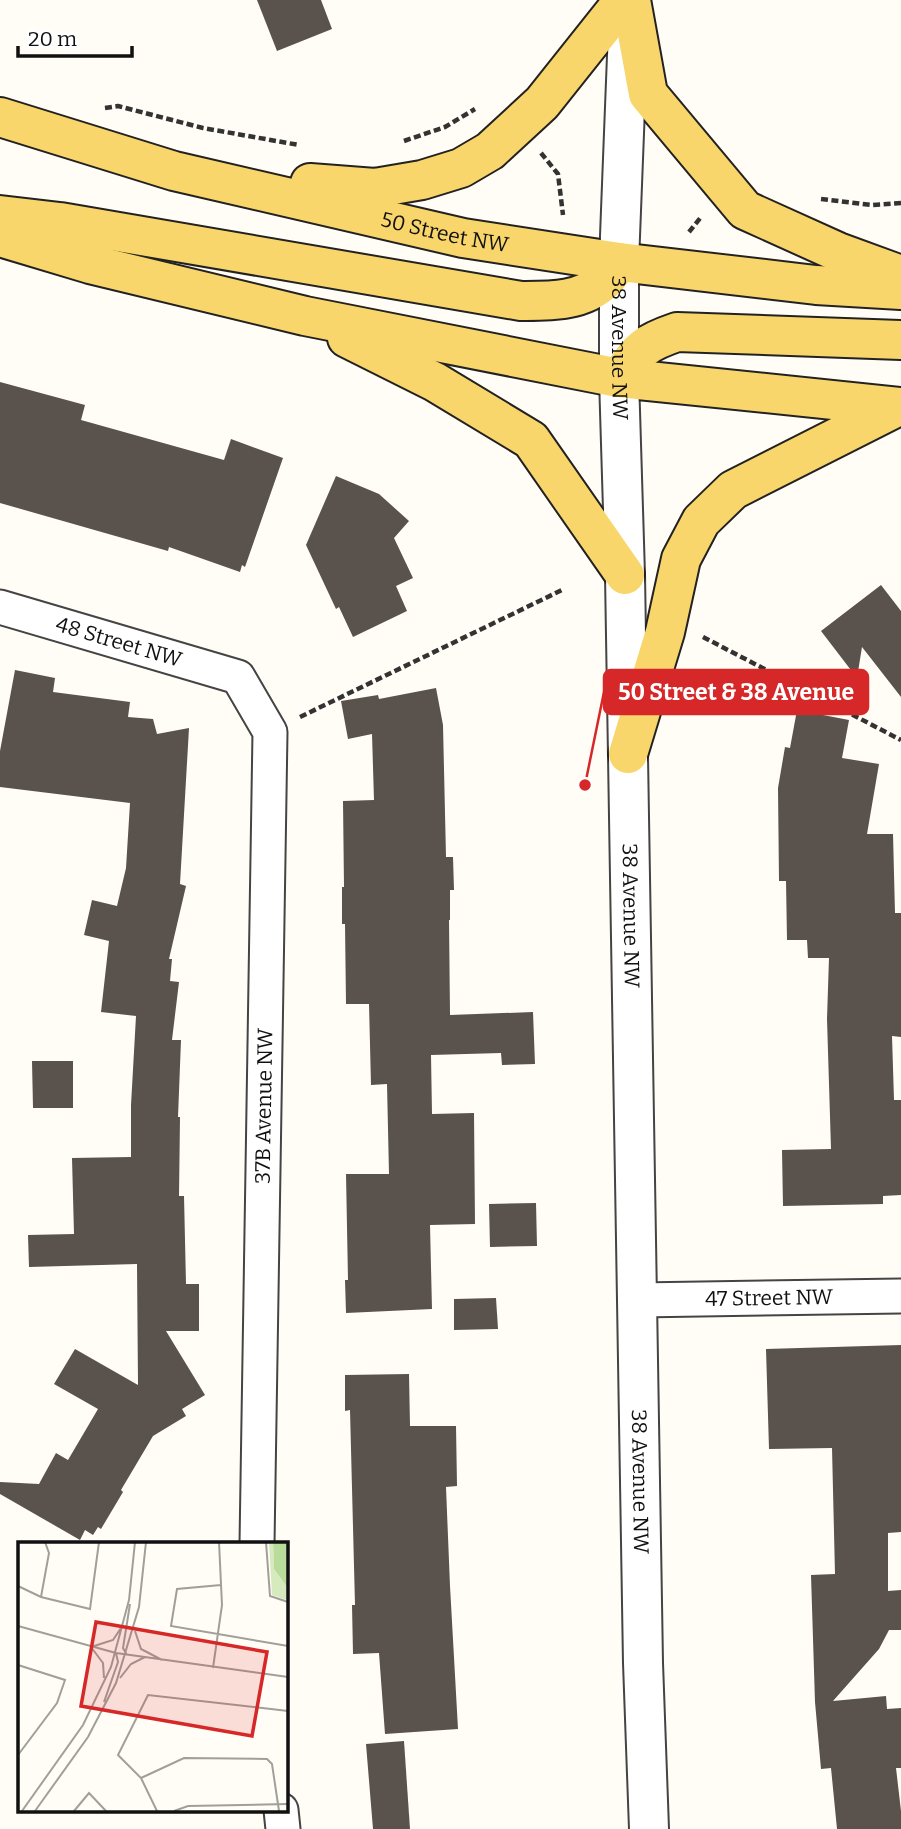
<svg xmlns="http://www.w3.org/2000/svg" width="901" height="1829" font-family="Bitter,serif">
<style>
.building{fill:#5a524d}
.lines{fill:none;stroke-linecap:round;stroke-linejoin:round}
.minor-casing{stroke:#444;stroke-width:37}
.tertiary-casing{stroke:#444;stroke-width:42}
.primary-casing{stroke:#222;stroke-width:42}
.path{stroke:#333;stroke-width:4.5;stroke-dasharray:7 3.5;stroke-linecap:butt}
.minor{stroke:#fff;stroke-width:33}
.tertiary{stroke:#fff;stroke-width:38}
.primary{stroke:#f9d66b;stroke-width:38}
.labels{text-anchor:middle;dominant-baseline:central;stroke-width:7;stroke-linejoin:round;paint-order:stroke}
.street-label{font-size:21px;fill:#111;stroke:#fff}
.inset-road{fill:none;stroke:#a09f9a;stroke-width:2}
.view{fill:#d62828;fill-opacity:0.15;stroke:#d62828;stroke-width:3.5}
.inset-edge{fill:none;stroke:#111;stroke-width:3.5}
.leader{fill:none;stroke:#d62828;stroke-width:2.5}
.callout-dot{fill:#d62828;stroke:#fff;stroke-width:2.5}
.callout{fill:#d62828;stroke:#d62828;stroke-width:2.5}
.callout-label{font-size:23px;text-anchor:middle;font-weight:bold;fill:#fff}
</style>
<rect width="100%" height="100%" fill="#fffdf5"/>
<g class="building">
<polygon points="257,0 321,0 332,29 277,51"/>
<polygon points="0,382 85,405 81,420 224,460 231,439 283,458 245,567 242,565 240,572 169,547 168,551 0,503"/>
<polygon points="336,476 379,494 409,521 394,538 413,578 396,586 407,611 353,637 339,607 336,609 306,545"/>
<polygon points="881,585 901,611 901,697 862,647 857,678 821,631"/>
<polygon points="15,670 55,678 53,692 130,702 128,717 153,719 157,734 189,728 180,884 186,886 169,959 172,959 170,981 179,982 172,1040 181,1040 178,1117 180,1117 179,1196 184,1196 186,1284 199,1284 199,1331 166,1331 205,1395 182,1409 186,1416 153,1436 121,1490 123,1492 101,1529 98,1527 93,1535 85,1530 80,1540 0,1494 0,1482 39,1484 56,1453 68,1460 98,1409 54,1384 75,1349 138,1385 137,1264 29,1267 28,1235 74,1234 72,1158 131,1157 131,1105 136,1016 101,1012 109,941 84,935 92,900 117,906 126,868 130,803 0,787 0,751"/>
<polygon points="436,688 443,725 446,857 453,857 454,890 450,890 450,920 449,920 450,1015 533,1012 535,1064 502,1065 501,1053 431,1055 432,1114 474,1113 475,1224 430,1225 432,1309 346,1313 345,1280 348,1280 346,1174 389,1174 387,1084 371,1085 369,1004 346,1004 345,924 342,924 342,887 344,887 343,801 374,800 372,734 348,739 341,701 378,695 379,699"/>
<polygon points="797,710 849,720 842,758 879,764 867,834 893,834 895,913 901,913 901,1037 892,1036 894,1100 901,1100 901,1195 883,1196 883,1204 783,1206 782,1150 831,1149 827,1019 829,958 808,958 807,940 787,940 786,881 779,881 778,788 785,747 790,748"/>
<polygon points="32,1061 73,1061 73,1108 33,1108"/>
<polygon points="536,1203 537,1246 490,1247 489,1204"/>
<polygon points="496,1298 498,1329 454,1330 454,1299"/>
<polygon points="901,1345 901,1532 888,1533 888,1591 901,1590 901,1630 889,1630 879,1649 833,1701 886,1696 887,1709 901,1708 901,1768 896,1768 901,1811 901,1829 837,1829 831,1768 821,1769 815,1702 811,1575 835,1574 832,1448 769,1449 766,1349"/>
<polygon points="409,1374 410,1426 456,1426 457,1486 446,1487 450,1586 458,1729 385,1734 379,1653 353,1654 352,1605 355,1605 350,1410 345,1411 345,1375"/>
<polygon points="404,1741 410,1829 373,1829 366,1744"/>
</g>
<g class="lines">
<g class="minor-casing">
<g id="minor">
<path id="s1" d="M0,607L238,677L270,732L257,1544"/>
<path id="s2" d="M638,1300L901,1296"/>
<polyline points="281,1810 283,1829"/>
</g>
</g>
<g class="tertiary-casing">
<g id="tertiary">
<path id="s3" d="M628,30L619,262V378L625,575L643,1663L649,1829"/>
</g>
</g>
<g class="primary-casing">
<g id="primary">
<polyline points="631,0 648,94 745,210 838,252 901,275"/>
<path id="s4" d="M0,117L174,171L463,238L619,262L816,285L901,290"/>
<polyline points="310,183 375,188 422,180 461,168 490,151 542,103 624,0"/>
<path d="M0,215L60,222L521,301C550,301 582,302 605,280C610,275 615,268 619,262"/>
<polyline points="0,237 90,264 305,316 619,378 901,407"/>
<polyline points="347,338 435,382 531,440 625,575"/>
<path d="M619,378C640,349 642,344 677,332L901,340"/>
<polyline points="628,754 665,632 681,559 701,521 733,490 897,407"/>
</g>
</g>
<g class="path">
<polyline points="105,108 118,106 203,128 299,145"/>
<polyline points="404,141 445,127 475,109"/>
<polyline points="541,153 558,174 563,215"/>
<polyline points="821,199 872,205 901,203"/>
<polyline points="689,232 701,217"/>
<polyline points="703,637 901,740"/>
<polyline points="300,717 562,590"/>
</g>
<use href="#minor" class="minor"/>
<use href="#tertiary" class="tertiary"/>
<use href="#primary" class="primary"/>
</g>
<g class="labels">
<g class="street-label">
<text stroke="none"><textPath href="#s4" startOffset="460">50 Street NW</textPath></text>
<text stroke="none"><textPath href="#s3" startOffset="318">38 Avenue NW</textPath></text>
<text stroke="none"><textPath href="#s1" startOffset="124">48 Street NW</textPath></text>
<text stroke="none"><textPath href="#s3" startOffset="886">38 Avenue NW</textPath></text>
<text transform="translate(264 1106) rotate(-89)">37B Avenue NW</text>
<text stroke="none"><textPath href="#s2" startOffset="131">47 Street NW</textPath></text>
<text stroke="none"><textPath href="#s3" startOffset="1452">38 Avenue NW</textPath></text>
</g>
</g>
<g transform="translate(18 1542)">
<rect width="270" height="270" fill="#fffdf5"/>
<path d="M251,0H255L256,27L269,45V58L254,53Z" fill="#d5ebbd"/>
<path d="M255,0H269V45L256,27Z" fill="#b9dc9c"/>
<path class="inset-road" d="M248,0L252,54L270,60M203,43L159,47L153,84L270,104M0,44L23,55L72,67L81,0M23,55L31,11L27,0M0,84L98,111L270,135M117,89L123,107L144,118M73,105L85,121L86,136M73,105L95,98L103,86M109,113L105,106L112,62M0,123L47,138L39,161L0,213M195,126L204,63L201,0M102,136L113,122L127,115M86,160L100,120L98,111M123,236L166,216L249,217L254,222L261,269M4,269L65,183L93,125L111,58L117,0M17,269L70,195L98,141L121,65L128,0M56,269L71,251L88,269M139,269L123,236L100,213L130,153L270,169M156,269L170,264L270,262"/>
<path class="view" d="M78,80L249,110L234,194L63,164Z"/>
<rect width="270" height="270" class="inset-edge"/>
</g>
<path class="leader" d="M585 785L604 692"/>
<circle class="callout-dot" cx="585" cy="785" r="7"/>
<rect class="callout" x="604" y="670" width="264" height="44" rx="7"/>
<g class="callout-label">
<text x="736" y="700">50 Street &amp; 38 Avenue</text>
</g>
<path d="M18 46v10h114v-10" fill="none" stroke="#111111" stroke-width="3.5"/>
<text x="28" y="46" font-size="21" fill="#111111" stroke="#ffffff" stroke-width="5" paint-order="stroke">20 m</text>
</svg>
